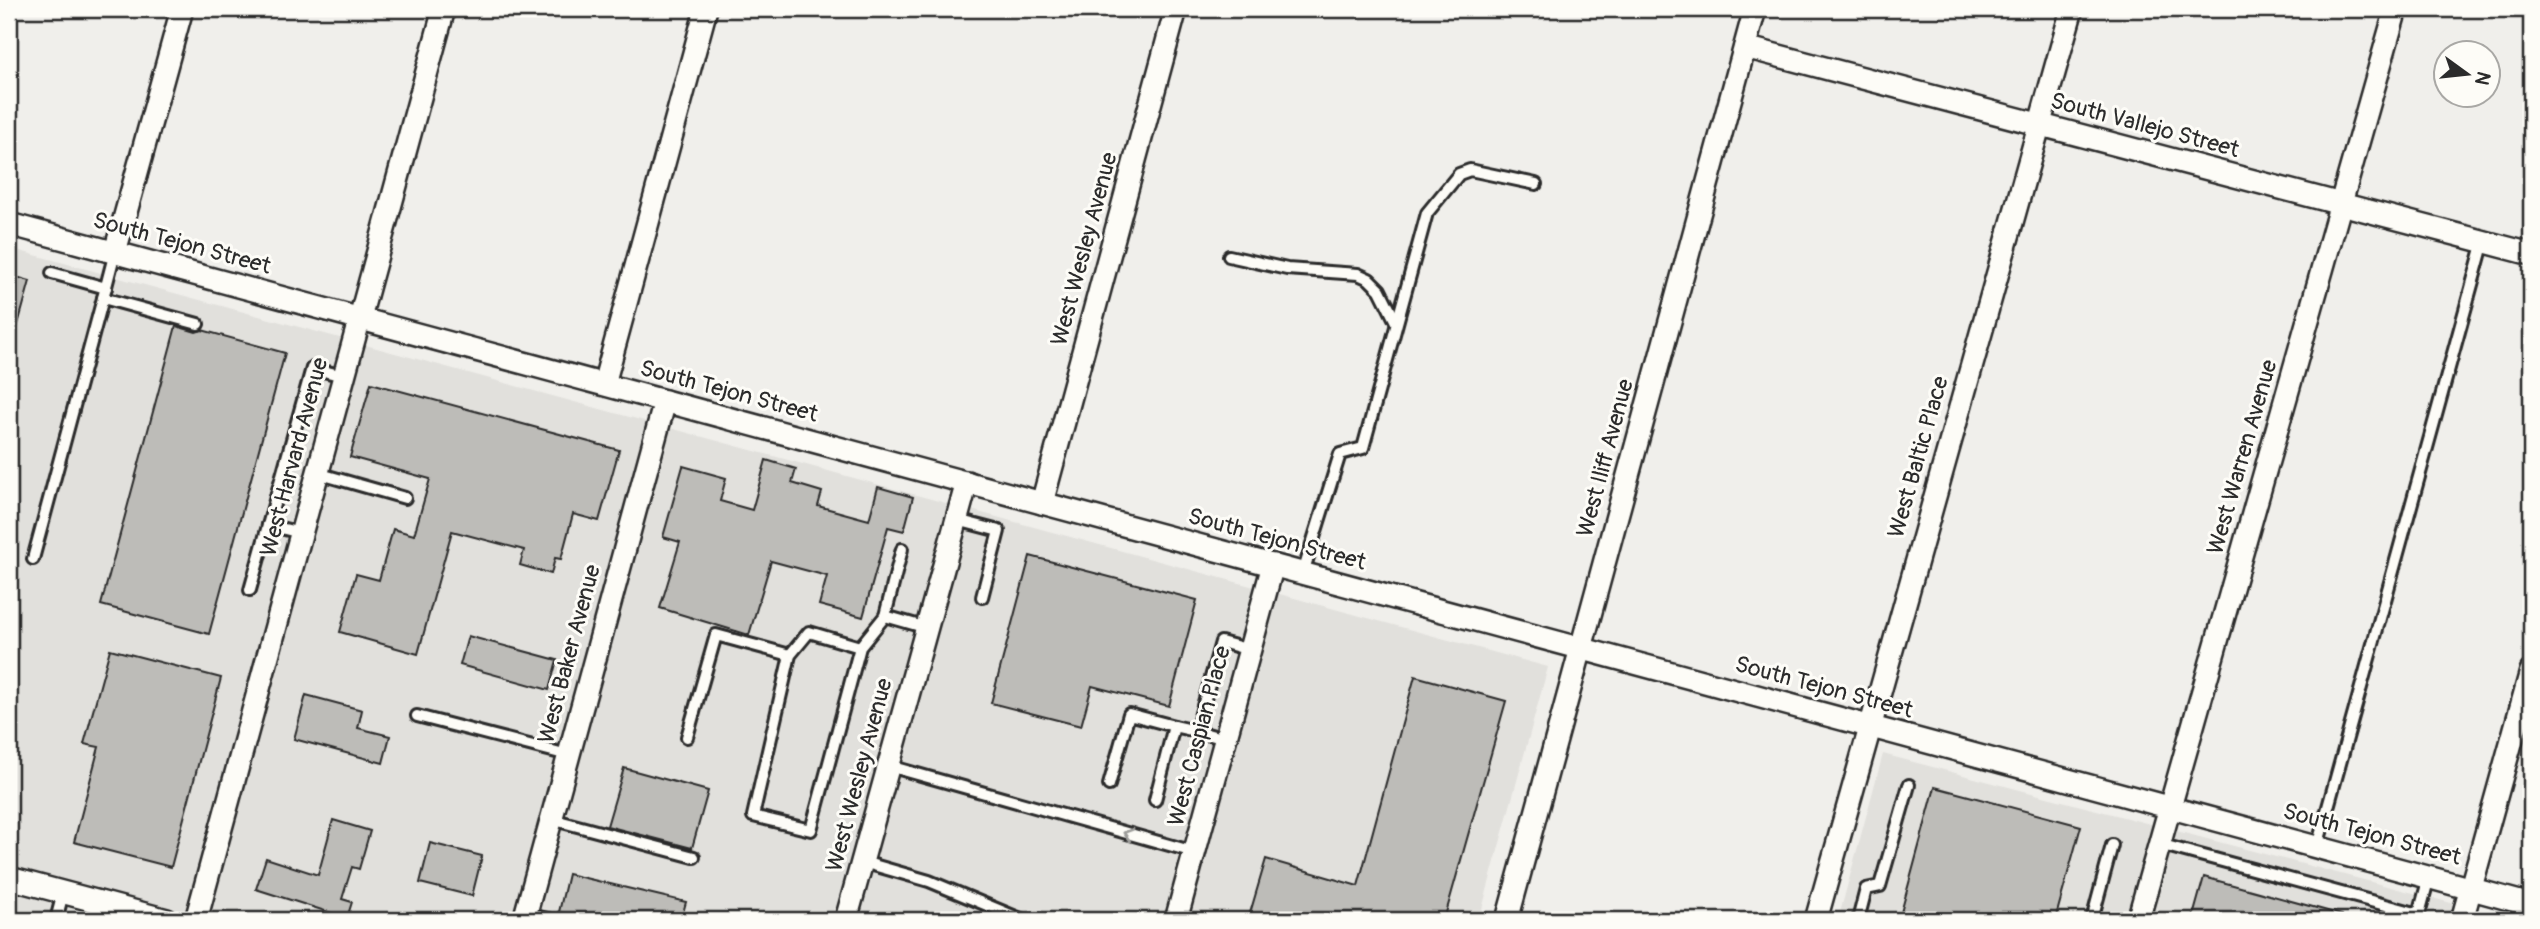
<svg xmlns="http://www.w3.org/2000/svg" width="2540" height="929" font-family="Pangolin,sans-serif">
<style>
.built{fill:#e1e0dc}
.building{fill:#bdbcb8;stroke:#2b2b2b;stroke-width:2}
.lines{fill:none;stroke-linecap:round;stroke-linejoin:round}
.service-casing{stroke:#2b2b2b;stroke-width:16}
.minor-casing{stroke:#2b2b2b;stroke-width:26}
.service{stroke:#fdfcf7;stroke-width:10}
.minor{stroke:#fdfcf7;stroke-width:21}
.oneway{stroke:#9e9e9b}
.labels{text-anchor:middle;dominant-baseline:central;stroke-width:6;stroke-linejoin:round;paint-order:stroke}
.street-label{font-size:23px;fill:#2b2b2b;stroke:#fdfcf7}
</style>
<rect width="100%" height="100%" fill="#f0efeb"/>
<filter id="ink" filterUnits="userSpaceOnUse"><feTurbulence type="fractalNoise" baseFrequency=".0143" numOctaves="2"/><feDisplacementMap in="SourceGraphic" scale="14" xChannelSelector="R" yChannelSelector="G"/><feConvolveMatrix kernelMatrix="1 2 1 2 8 2 1 2 1" color-interpolation-filters="sRGB"/></filter>
<g filter="url(#ink)">
<g class="built">
<polygon points="9,248 1548,667 1479,920 9,920"/>
<polygon points="1883,754 2516,920 1838,920"/>
</g>
<g class="building">
<polygon points="9,275 30,281 14,339 9,339"/>
<polygon points="176,326 196,332 202,330 285,353 209,634 101,605"/>
<polygon points="371,383 619,450 599,521 573,514 561,559 555,558 551,574 520,565 524,550 452,531 418,654 340,632 356,574 379,580 393,529 414,535 430,479 350,457"/>
<polygon points="766,460 796,469 792,483 822,492 818,506 869,520 878,487 913,497 904,531 888,527 863,617 819,605 827,576 771,561 749,635 660,608 680,542 663,537 683,466 726,478 720,501 752,510"/>
<polygon points="1030,556 1197,600 1169,706 1092,686 1081,726 991,703"/>
<polygon points="468,636 557,660 549,690 460,665"/>
<polygon points="110,649 221,678 171,867 74,842 99,747 84,744"/>
<polygon points="1415,676 1506,701 1444,920 1248,920 1266,859 1358,886"/>
<polygon points="306,695 362,710 358,728 390,736 383,763 294,739"/>
<polygon points="624,768 708,791 692,848 607,826"/>
<polygon points="1935,787 2081,826 2055,920 1899,920"/>
<polygon points="333,820 370,831 359,869 352,867 342,899 352,902 347,918 256,889 266,858 318,875"/>
<polygon points="430,843 482,856 472,896 420,883"/>
<polygon points="568,874 686,902 681,920 593,920 559,912"/>
<polygon points="2204,877 2342,915 2341,920 2192,920"/>
</g>
<g class="lines">
<g class="service-casing">
<g id="service">
<polyline points="115,252 103,298 198,324"/>
<polyline points="1229,256 1287,269 1358,274 1369,279 1380,290 1396,322"/>
<polyline points="52,273 106,288"/>
<polyline points="317,473 405,498"/>
<polyline points="957,520 999,531 982,597"/>
<polyline points="268,525 301,533"/>
<polyline points="33,559 103,298"/>
<polyline points="1303,573 1340,454 1363,448 1427,213 1459,174 1470,170 1536,184"/>
<polyline points="250,590 312,368 343,376"/>
<polyline points="885,616 902,549"/>
<polyline points="860,647 809,632 790,655 753,816 811,830 860,647 885,616 927,628"/>
<polyline points="417,716 568,755"/>
<polyline points="1196,731 1225,739"/>
<polyline points="687,737 716,635 790,655"/>
<polyline points="889,766 1194,852"/>
<polyline points="1109,785 1129,714 1174,726"/>
<polyline points="1155,800 1174,726 1196,731 1221,642 1250,650"/>
<polyline points="551,819 694,857"/>
<polyline points="2159,844 2419,914 2429,877"/>
<polyline points="2317,847 2484,241"/>
<polyline points="863,862 929,881 1023,920"/>
<polyline points="526,914 552,920"/>
<polyline points="56,920 63,893"/>
<polyline points="1858,920 1866,889 1880,886 1909,785"/>
<polyline points="2092,920 2112,845"/>
</g>
</g>
<g class="minor-casing">
<g id="minor">
<polyline points="1745,47 2531,254"/>
<polyline points="9,224 2531,905"/>
<polyline points="115,252 182,9"/>
<polyline points="604,384 706,9"/>
<polyline points="1042,503 1176,9"/>
<polyline points="9,878 167,920"/>
<polyline points="196,920 444,9"/>
<polyline points="524,920 665,401"/>
<polyline points="846,920 967,482"/>
<polyline points="1176,920 1273,565"/>
<polyline points="1507,920 1755,9"/>
<polyline points="1816,920 2072,9"/>
<polyline points="2138,920 2396,9"/>
<polyline points="2462,920 2531,671"/>
</g>
</g>
<use href="#service" class="service"/>
<use href="#minor" class="minor"/>
</g>
<defs><path id="oneway-chevron" d="M-2-3.5L2.5 0L-2 3.5" fill="none" stroke-width="1.6" stroke-linecap="round" stroke-linejoin="round" transform="scale(1.75)"/></defs>
<use class="oneway" href="#oneway-chevron" transform="translate(1128 834) rotate(-164)"/>
</g>
<g class="labels">
<g class="street-label">
<text transform="translate(2145 125) rotate(15)">South Vallejo Street</text>
<text transform="translate(182 243) rotate(15)">South Tejon Street</text>
<text transform="translate(1084 249) rotate(-75)">West Wesley Avenue</text>
<text transform="translate(729 391) rotate(15)">South Tejon Street</text>
<text transform="translate(294 457) rotate(-75)">West Harvard Avenue</text>
<text transform="translate(1918 457) rotate(-74)">West Baltic Place</text>
<text transform="translate(2242 457) rotate(-74)">West Warren Avenue</text>
<text transform="translate(1605 458) rotate(-75)">West Iliff Avenue</text>
<text transform="translate(1277 539) rotate(15)">South Tejon Street</text>
<text transform="translate(569 654) rotate(-75)">West Baker Avenue</text>
<text transform="translate(1824 687) rotate(15)">South Tejon Street</text>
<text transform="translate(1199 736) rotate(-75)">West Caspian Place</text>
<text transform="translate(859 775) rotate(-75)">West Wesley Avenue</text>
<text transform="translate(2372 834) rotate(15)">South Tejon Street</text>
</g>
</g>
<rect width="2540" height="929" fill="none" stroke="#fdfcf7" stroke-width="35"/>
<rect x="18" y="18" width="2505" height="894" fill="none" stroke="#2b2b2b" stroke-width="2.5" filter="url(#ink)"/>
<g transform="translate(2467 74) rotate(105)"><circle r="33" fill="#fdfcf7" stroke="#a9a8a5" stroke-width="2"/>
<path d="M0-5L12 26L0 18L-12 26Z" fill="#2b2b2b"/>
<text y="-10" font-size="19" font-weight="bold" text-anchor="middle" fill="#2b2b2b">N</text>
</g>
</svg>
